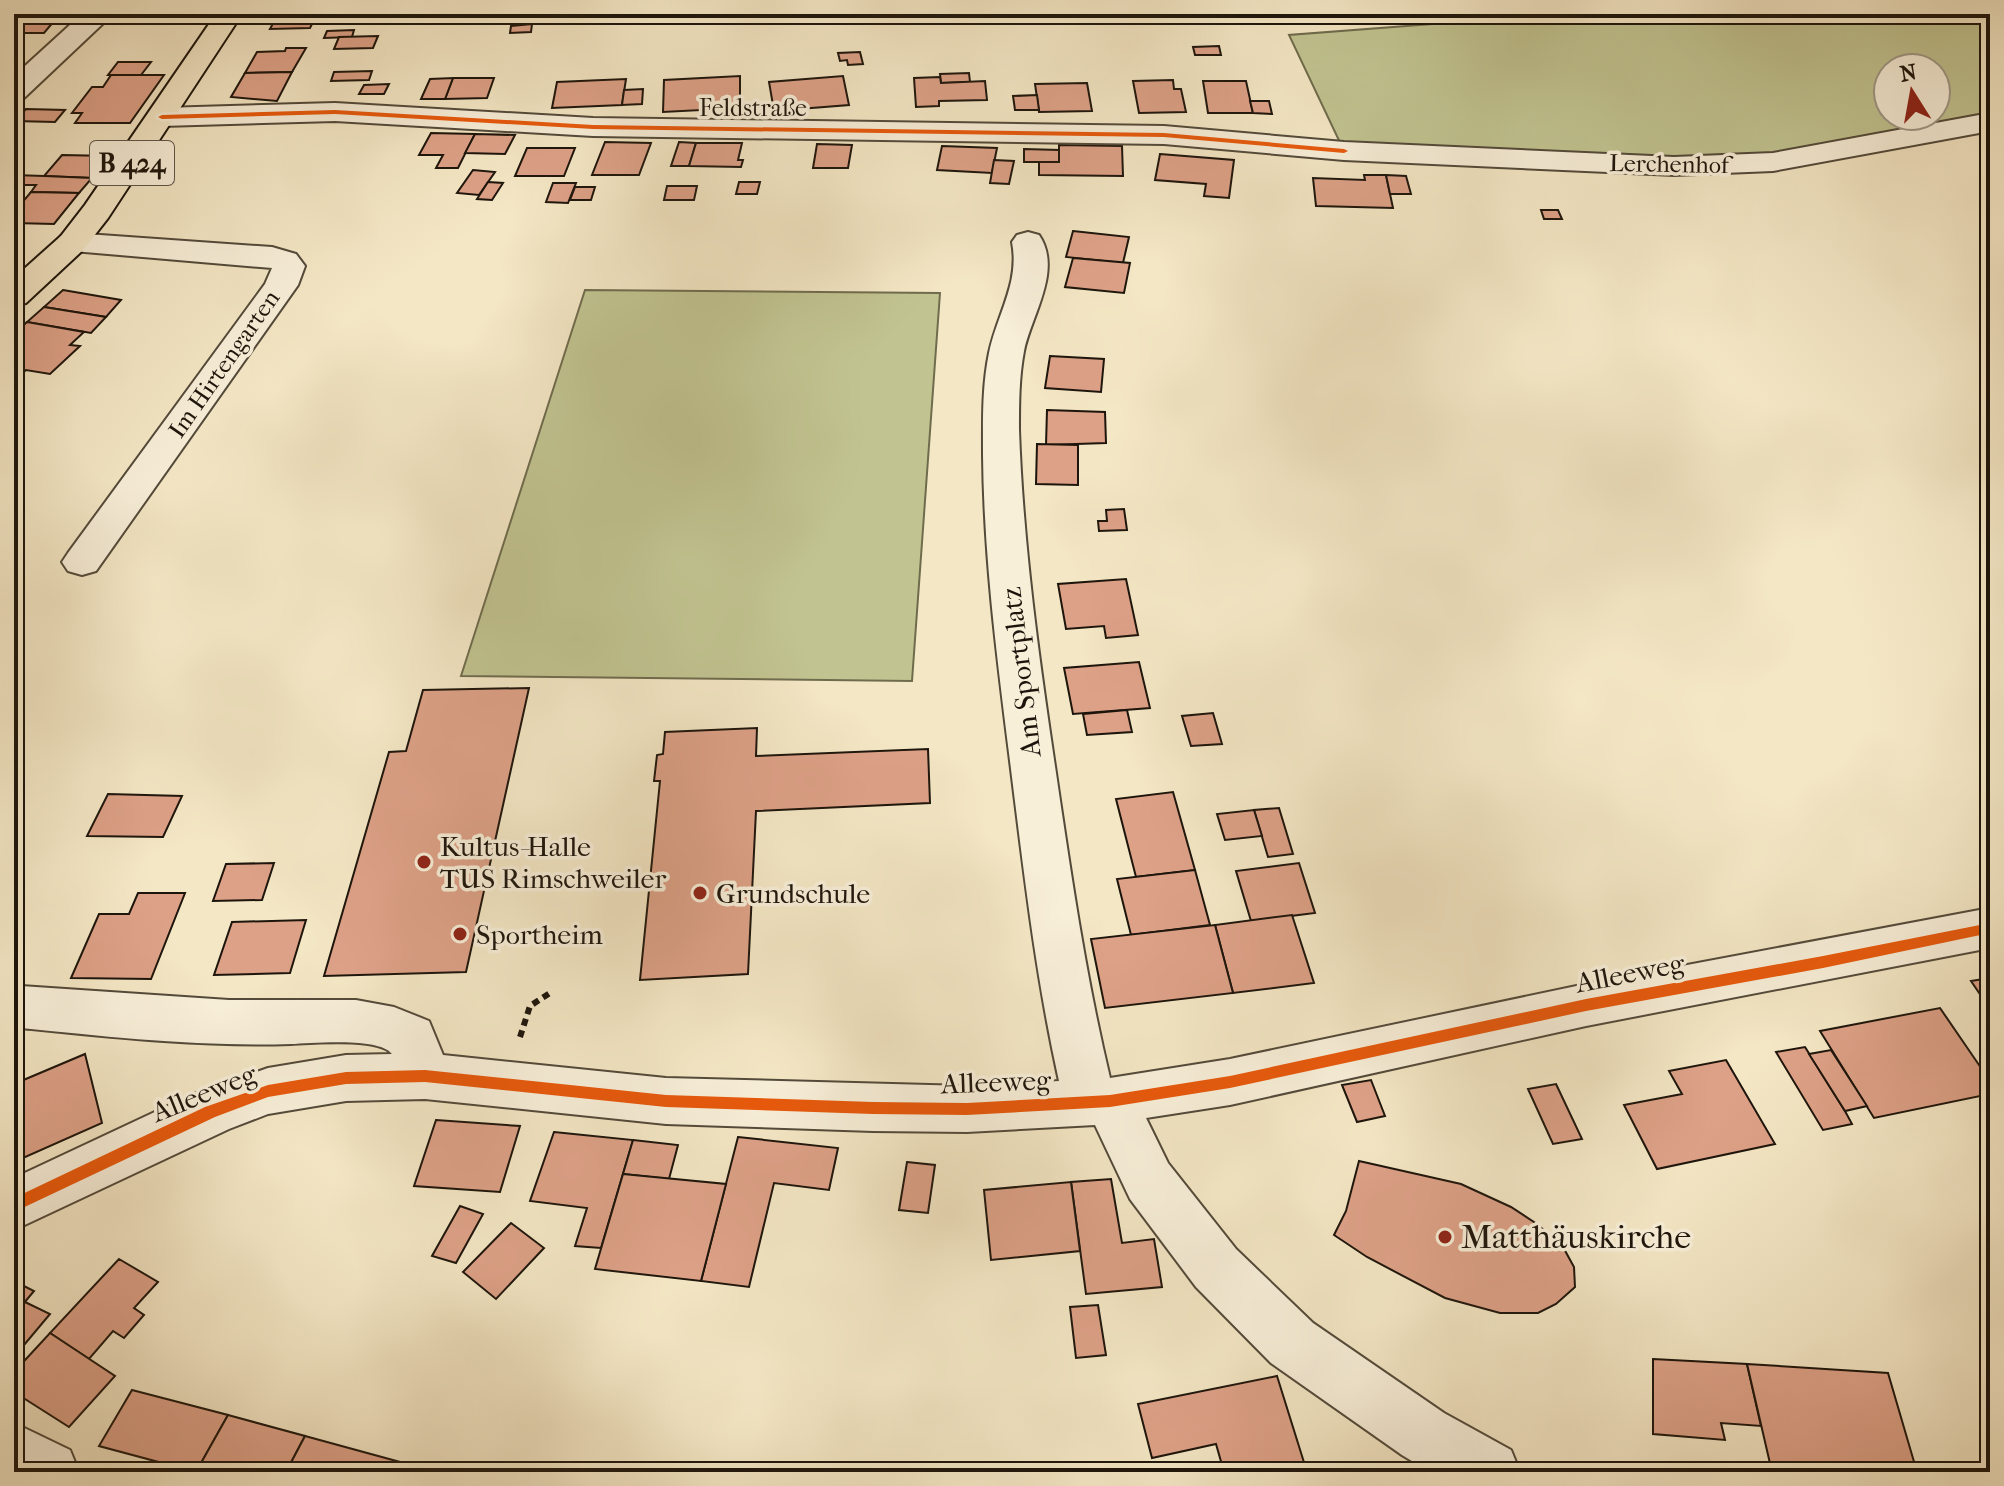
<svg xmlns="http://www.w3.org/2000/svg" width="2004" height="1486" font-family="'IM FELL French Canon',serif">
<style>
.green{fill:#c1c491;stroke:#6f6c4e;stroke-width:2;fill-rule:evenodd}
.building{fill:#dda187;stroke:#1d150c;stroke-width:2}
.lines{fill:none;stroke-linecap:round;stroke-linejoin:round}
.minor-casing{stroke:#534a3a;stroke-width:4}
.major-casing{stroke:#1d150c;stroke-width:4}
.path{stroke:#1d150c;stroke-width:6;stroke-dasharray:7 5;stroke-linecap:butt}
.minor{fill:#f8efd9;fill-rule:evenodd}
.major{fill:#f4e7c5;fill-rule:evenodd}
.cycleway-casing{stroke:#f8efd9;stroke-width:5}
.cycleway{fill:#e8590c;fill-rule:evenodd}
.poi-dot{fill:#8f2418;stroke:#f8efd9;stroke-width:3}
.labels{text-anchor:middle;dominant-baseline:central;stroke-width:7;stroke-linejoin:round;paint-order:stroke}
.far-street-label{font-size:24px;fill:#1d150c;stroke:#f8efd9}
.shield{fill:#f8efd9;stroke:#5f564a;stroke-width:2}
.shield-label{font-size:26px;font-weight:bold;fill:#1d150c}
.street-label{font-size:28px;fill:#1d150c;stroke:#f8efd9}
.poi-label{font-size:28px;fill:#1d150c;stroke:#f8efd9;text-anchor:start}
.near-poi-label{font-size:34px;fill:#1d150c;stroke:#f8efd9;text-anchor:start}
</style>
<rect width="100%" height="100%" fill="#f4e7c5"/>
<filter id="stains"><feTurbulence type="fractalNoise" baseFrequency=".0025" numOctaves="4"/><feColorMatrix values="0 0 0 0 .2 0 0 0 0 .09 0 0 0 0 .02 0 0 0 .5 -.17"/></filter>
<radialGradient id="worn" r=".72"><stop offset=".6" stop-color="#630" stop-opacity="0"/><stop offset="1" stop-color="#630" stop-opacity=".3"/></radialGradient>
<g class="green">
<path d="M1514,14H1990V122L1773,162L1344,151L1289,35L1498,19ZM1888,68H1936V116H1888Z"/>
<polygon points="585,290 940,293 912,681 461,676"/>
</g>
<g class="building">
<polygon points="14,14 60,14 44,33 14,33"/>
<polygon points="278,14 317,14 310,28 270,29"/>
<polygon points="532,24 531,32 510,33 511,26"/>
<polygon points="354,30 352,37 324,38 327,31"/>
<polygon points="378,36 373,48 334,49 339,37"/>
<polygon points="1219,46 1221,55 1195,55 1193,47"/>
<polygon points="286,48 306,48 292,72 245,73 257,52 285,51"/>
<polygon points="860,52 863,64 848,65 847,60 840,61 838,53"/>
<polygon points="118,62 151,62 141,75 108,75"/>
<polygon points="372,71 369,80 331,81 334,72"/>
<polygon points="292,72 277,101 231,97 245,73"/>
<polygon points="969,73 970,82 941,83 940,74"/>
<polygon points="111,75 164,75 130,123 75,123 82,113 72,113 92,87 103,87"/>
<polygon points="740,76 740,108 663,112 664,80"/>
<polygon points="843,76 849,105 774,111 769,82"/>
<polygon points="940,77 941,83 985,81 987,100 939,101 939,106 916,107 914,78"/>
<polygon points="453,78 494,78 487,98 445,99"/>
<polygon points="453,78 445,99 421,99 430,79"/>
<polygon points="626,79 622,105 552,108 557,82"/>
<polygon points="1173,80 1174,89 1181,89 1186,112 1139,113 1133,81"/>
<polygon points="1203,81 1246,81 1253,113 1208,113"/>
<polygon points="1087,83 1092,111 1039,112 1035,84"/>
<polygon points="389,84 384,94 359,94 364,85"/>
<polygon points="643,89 642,104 622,105 624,90"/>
<polygon points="1037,95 1039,110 1015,110 1013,96"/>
<polygon points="1250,101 1269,101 1272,114 1253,113"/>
<polygon points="26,109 65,110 55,122 15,121"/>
<polygon points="431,133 475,134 458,168 436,168 443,155 419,155"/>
<polygon points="475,134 515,135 505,154 465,153"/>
<polygon points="605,142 651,143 639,175 592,175"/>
<polygon points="679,142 696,143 689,166 671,166"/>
<polygon points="696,143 742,143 738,160 743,160 741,167 689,166"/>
<polygon points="817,144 852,145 848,168 813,168"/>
<polygon points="1059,145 1122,146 1123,176 1039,175 1039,162 1059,162"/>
<polygon points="942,146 997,148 992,173 937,170"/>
<polygon points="527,148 575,148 564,176 515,176"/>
<polygon points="1024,149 1059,150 1059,162 1024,162"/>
<polygon points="1160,154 1234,160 1229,198 1204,196 1206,184 1155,180"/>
<polygon points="62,155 109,156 92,178 44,176"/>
<polygon points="994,160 1014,161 1009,184 990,183"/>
<polygon points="473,170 495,172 479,195 457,193"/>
<polygon points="14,175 44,176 92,178 79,193 31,192 36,185 14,185"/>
<polygon points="1364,175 1386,175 1393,208 1316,206 1313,178 1365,180"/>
<polygon points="1386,175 1406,176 1411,194 1390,194"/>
<polygon points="488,182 503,183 492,200 477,199"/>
<polygon points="739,182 760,182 757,194 736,194"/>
<polygon points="553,183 576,183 568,203 546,202"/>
<polygon points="667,186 697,186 694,200 664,200"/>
<polygon points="575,187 595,187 591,200 570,200"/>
<polygon points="31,192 79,193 54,224 14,223 14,212"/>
<polygon points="1541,210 1558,210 1562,219 1544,219"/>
<polygon points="1073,231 1129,237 1123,263 1066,257"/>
<polygon points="1073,258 1130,263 1124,293 1065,287"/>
<polygon points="63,290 121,300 106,317 44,307"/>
<polygon points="44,307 106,317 91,333 27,322"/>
<polygon points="27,322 84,332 70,345 80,346 50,374 26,370 14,381 14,334"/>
<polygon points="1050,356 1104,359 1101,392 1045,388"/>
<polygon points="1047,410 1105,412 1106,443 1046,445"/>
<polygon points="1037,444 1078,445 1078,485 1036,484"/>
<polygon points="1124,509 1127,530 1099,531 1098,521 1107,521 1106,510"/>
<polygon points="1126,579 1138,635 1106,638 1104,626 1066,629 1058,584"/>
<polygon points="1139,662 1150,708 1073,714 1064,668"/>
<polygon points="529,688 466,972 324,976 389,752 406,751 423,690"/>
<polygon points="1127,710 1132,732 1087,735 1083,714"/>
<polygon points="1213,713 1222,744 1191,746 1182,716"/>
<polygon points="757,728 756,756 928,749 930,803 756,811 748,974 640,980 660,781 654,781 657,755 663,754 665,732"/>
<polygon points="1173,792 1195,870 1136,877 1116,799"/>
<polygon points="108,794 182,796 163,837 87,836"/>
<polygon points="1279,808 1293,854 1268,857 1254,810"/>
<polygon points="1254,810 1262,836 1225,840 1217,814"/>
<polygon points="274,863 262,900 213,901 226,864"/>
<polygon points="1299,863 1315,913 1251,921 1236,871"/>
<polygon points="1195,870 1210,925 1131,935 1117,879"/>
<polygon points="138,893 185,893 151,979 71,978 99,914 129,914"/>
<polygon points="1292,915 1314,983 1233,993 1215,925"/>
<polygon points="306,920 290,973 214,975 232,922"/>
<polygon points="1215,925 1233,993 1105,1008 1091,939"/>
<polygon points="1990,978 1990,1009 1971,981"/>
<polygon points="1940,1008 1990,1081 1990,1094 1874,1118 1820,1031"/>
<polygon points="1805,1047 1845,1111 1852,1124 1823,1130 1776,1052"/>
<polygon points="1831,1050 1867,1106 1845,1111 1809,1054"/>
<polygon points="85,1054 102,1123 14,1162 14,1084"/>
<polygon points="1726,1060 1775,1144 1657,1169 1624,1105 1682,1094 1669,1071"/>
<polygon points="1371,1080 1385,1116 1357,1122 1342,1085"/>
<polygon points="1556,1084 1582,1139 1553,1144 1528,1089"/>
<polygon points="436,1120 520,1126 500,1192 414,1186"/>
<polygon points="554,1132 633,1140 601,1248 575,1246 587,1208 530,1201"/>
<polygon points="738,1137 838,1148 829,1190 774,1183 749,1287 701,1281"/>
<polygon points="633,1140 678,1145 669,1179 623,1174"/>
<polygon points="1359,1161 1461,1184 1511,1207 1537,1224 1563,1247 1574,1267 1575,1287 1556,1304 1538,1313 1500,1313 1445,1298 1367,1257 1334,1235 1346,1211"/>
<polygon points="907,1162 935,1165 928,1213 899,1210"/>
<polygon points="623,1174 726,1184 701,1281 595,1269"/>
<polygon points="1111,1179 1122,1243 1154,1239 1162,1287 1086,1294 1071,1182"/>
<polygon points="1071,1182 1080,1251 991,1260 984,1190"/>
<polygon points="460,1206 483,1214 456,1263 432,1256"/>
<polygon points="511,1223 544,1248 496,1299 463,1272"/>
<polygon points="119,1259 158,1282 134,1308 144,1315 124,1338 113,1331 89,1359 50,1333"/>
<polygon points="14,1281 34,1291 14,1315"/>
<polygon points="25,1302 50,1314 14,1357 14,1315"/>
<polygon points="1098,1305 1106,1355 1076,1358 1070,1307"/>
<polygon points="50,1333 115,1376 69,1427 14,1392 14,1372"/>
<polygon points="1653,1359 1747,1364 1761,1426 1721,1423 1725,1440 1653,1434"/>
<polygon points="1747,1364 1888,1373 1917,1472 1772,1472"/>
<polygon points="1277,1376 1307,1472 1224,1472 1216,1444 1152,1458 1138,1404"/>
<polygon points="132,1390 228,1415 196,1472 99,1446"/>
<polygon points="228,1415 305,1436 286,1472 196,1472"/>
<polygon points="305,1436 411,1465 408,1472 286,1472"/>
</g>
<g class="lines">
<g class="minor-casing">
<g id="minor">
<polygon points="82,14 113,14 24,98 14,101 14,76"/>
<polygon points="335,103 593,118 1164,126 1344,142 1674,157 1773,153 1990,113 1990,131 1773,171 1674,175 1344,160 1164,144 593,136 335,121 162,126 152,123 147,117 152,111 162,108"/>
<path d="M1028,232L1039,235C1063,270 1031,316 1024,351C1019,377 1019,404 1019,430C1023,545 1039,659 1056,773C1071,875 1086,978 1110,1078L1230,1059L1586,984L1990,908V948L1586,1026L1230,1105L1146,1118L1168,1163L1236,1249L1313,1323L1444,1413L1511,1450L1520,1472H1430L1402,1455L1271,1363L1196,1287L1130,1199L1095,1125L967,1132L873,1131L666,1124L425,1099L346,1101L268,1114L229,1129L14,1230V1178L191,1095L268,1068L346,1055L392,1054C380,1037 312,1043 291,1044C201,1047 110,1037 21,1028L14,1026V988L21,986L229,1000H356L394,1007L429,1021L443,1055L666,1078L967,1086L1059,1081C1036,978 1024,873 1011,769C998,665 984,561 983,455C983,421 982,387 989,353C997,314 1020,283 1012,242L1017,235Z"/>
<polygon points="72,233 272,247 296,254 305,266 298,285 96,571 82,575 68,571 62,562 68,553 265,284 272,268 61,250 56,243 61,236"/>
<polygon points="14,1423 70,1450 79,1472 14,1472"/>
</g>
</g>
<g class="major-casing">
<polygon id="major" points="216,14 242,14 108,218 83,250 26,303 14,306 14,278 61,236 85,205"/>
</g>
<polyline class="path" points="520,1037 530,1006 550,993"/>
<use href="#minor" class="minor"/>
<use href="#major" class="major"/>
<g class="cycleway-casing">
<g id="cycleway">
<polygon points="335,110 593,125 1164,133 1344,149 1348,151 1344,153 1164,137 593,129 335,114 162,119 158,117 162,115"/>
<polygon points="1990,923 1990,933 1823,968 1586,1011 1230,1088 1110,1107 967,1115 873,1114 666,1107 425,1082 346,1084 268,1097 215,1117 14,1212 14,1198 205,1107 268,1085 346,1072 425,1070 666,1095 873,1102 967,1103 1110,1095 1230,1076 1586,999 1823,956"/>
</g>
</g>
<use href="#cycleway" class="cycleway"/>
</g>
<g class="poi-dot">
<circle cx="424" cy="862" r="8"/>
<circle cx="700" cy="893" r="8"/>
<circle cx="460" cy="934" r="8"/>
<circle cx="1445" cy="1237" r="8"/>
</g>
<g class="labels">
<g class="far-street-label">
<text x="753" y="108">Feldstraße</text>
<text transform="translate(1669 164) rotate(1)">Lerchenhof</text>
<text transform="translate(224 364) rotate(-55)">Im Hirtengarten</text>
</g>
<rect class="shield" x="90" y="141" width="84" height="44" rx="6"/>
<g class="shield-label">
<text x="132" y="163">B 424</text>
</g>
<g class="street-label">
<text transform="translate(1021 672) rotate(-97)">Am Sportplatz</text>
<text transform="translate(1630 973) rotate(-11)">Alleeweg</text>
<text transform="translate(996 1082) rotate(-2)">Alleeweg</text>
<text transform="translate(204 1093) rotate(-22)">Alleeweg</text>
</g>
<g class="poi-label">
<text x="440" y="846">Kultus-Halle<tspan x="440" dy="32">TUS Rimschweiler</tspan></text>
<text x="716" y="893">Grundschule</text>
<text x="476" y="934">Sportheim</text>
</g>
<g class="near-poi-label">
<text x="1461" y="1237">Matthäuskirche</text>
</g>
</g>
<rect width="2004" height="1486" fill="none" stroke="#f4e7c5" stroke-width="48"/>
<rect x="16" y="16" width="1972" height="1454" fill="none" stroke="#1d150c" stroke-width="4"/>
<rect x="24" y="24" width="1956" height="1438" fill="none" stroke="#1d150c" stroke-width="2"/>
<g transform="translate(1912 92) rotate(349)"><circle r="38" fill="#f8efd9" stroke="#a09887" stroke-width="2"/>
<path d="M0-6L14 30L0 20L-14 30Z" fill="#8f2418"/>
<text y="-12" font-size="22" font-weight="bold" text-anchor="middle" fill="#1d150c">N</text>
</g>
<rect width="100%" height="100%" filter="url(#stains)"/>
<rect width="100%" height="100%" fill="url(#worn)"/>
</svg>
